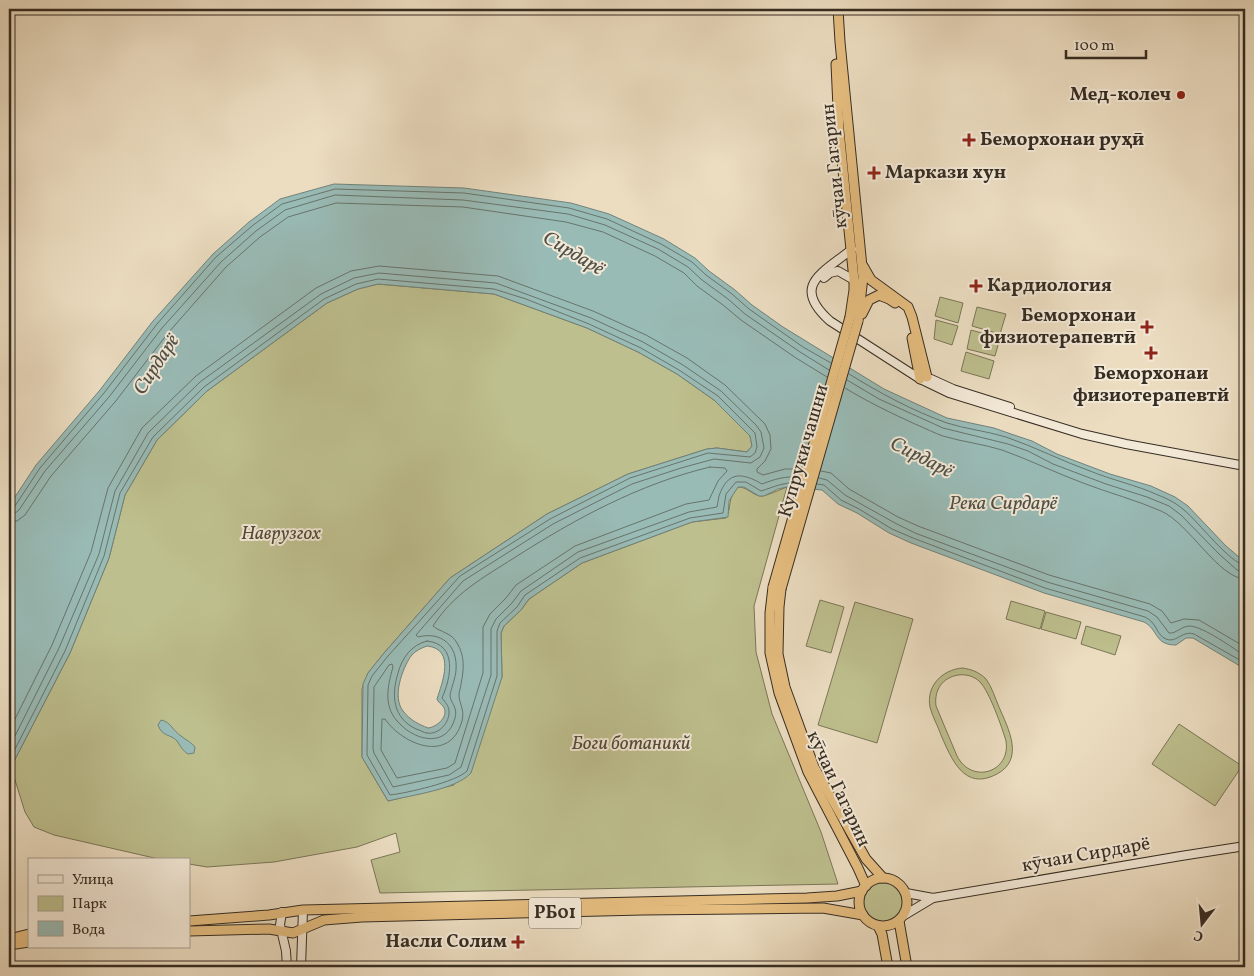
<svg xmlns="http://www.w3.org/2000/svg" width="1254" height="976" font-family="Vollkorn,serif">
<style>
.green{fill:#bebf8e;stroke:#7a7658;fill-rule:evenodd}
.water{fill:#99bbb6;stroke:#71827b;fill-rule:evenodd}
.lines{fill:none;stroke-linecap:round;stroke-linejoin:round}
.shore{stroke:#68746c;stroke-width:1}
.secondary-casing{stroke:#362d23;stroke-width:10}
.trunk-casing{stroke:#362d23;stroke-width:11}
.secondary{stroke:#f3e9d7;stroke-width:8}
.trunk{stroke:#e6be80;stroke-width:9}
.trunk-bridge-casing{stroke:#362d23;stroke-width:11;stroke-linecap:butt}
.trunk-bridge{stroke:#e6be80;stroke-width:9}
.poi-dot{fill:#8f2418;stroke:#f3e9d7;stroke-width:2}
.labels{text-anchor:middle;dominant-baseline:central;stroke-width:4;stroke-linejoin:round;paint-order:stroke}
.shield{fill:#f3e9d7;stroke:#6f6559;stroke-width:1}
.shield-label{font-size:18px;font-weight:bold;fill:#362d23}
.poi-label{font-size:19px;font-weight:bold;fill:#362d23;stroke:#f3e9d7;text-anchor:end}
.street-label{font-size:19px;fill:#362d23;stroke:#f3e9d7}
.park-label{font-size:19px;font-style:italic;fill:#514a38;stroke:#f3e9d7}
.water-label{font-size:20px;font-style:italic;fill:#4f5048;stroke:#f3e9d7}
</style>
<rect width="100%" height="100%" fill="#ecddc1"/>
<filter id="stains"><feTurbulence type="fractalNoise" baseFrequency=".004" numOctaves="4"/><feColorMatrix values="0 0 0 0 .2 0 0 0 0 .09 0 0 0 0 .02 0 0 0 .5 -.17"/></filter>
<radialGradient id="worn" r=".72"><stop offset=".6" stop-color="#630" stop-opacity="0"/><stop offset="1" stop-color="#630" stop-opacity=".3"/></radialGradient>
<g class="green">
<path d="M378,284L494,294L587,328L638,352L677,374L714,400L750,436L752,446L747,452L717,448L707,449L628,474L547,514L450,578L384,653L368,673L362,689V757L388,801L454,785L502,677L501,633L504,626L521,610L529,599L582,563L692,522L726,518C732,507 727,498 738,487C747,487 751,494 760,496C765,497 781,489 787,487L754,606L756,652L772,714L821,832L838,884L380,893L371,860L400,852L396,833L357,847L274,862L207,867L189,864V860H163L54,835L34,827L25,812L11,767L70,653L109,558L125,495L157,440L207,391L327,303L358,289Z"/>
<polygon points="940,297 963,303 958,323 935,316"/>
<polygon points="977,307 1006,314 1000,334 972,326"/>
<polygon points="936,320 958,326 952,345 934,339"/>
<polygon points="971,330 1000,338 995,356 967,349"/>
<polygon points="966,352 994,361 989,379 961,371"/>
<polygon points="820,600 844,607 831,653 806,646"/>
<polygon points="1011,601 1045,611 1040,629 1006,619"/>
<polygon points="855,602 913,619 877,743 818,725"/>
<polygon points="1046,612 1081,622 1076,639 1041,629"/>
<polygon points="1086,626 1121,636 1115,655 1081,644"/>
<path d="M962,668C971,669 979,672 986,679C992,687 995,698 999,707C1008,728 1025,759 997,774C964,792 951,758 941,735C938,726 932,716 930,707C926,686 942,670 962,668ZM958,675C966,674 974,676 980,682C989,691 1002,727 1006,741C1011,772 972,785 957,756L936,706C934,690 942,678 958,675Z"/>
<polygon points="1179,724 1242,766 1215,806 1152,764"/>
<circle cx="883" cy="902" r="20"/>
</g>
<g class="water">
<path d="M334,184L464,188L571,203L609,214L664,239L695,258L709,271L735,290L752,305L783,327L884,389L947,418L994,428L1011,434L1032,441L1057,454L1110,474L1151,486L1175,497L1188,506L1226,546L1245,562V669L1193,638H1186L1176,645C1154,645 1159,630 1144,622L1044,593L911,543L889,533L857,513L838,504L822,490L787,487L778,489L764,496H759L744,487H738L729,501L728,517L692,522L582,563L529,599L521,610L504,626L501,633L502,677L471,773C455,790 411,795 388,801L362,757L363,684L368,673L384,653L450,578L547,514L628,474L707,449L717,448L747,452L752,446L750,436L714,400L677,374L638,352L587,328L494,294L378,284L358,289L327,303L207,391L157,440L125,495L109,558L70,653L11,767L9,769V506L36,465L100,390L153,321L213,254L249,222L280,199ZM427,646C456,649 442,683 437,699C438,702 441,704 443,706C450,716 437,727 428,728C418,724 410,720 403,711C392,697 402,669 411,656C415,651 421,648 427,646Z"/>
<path d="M161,720C171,722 173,731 181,736C186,740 191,742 195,747L194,753L188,754C182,750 181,747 177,741C171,734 162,737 158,725Z"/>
</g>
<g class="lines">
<g class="shore">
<path d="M849,374C880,393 913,411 947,423C966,429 986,431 1006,437C1035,447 1062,461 1090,471C1112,480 1136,485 1158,495C1168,499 1176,503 1184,510C1198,521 1230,564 1245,565"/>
<polyline points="847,380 879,399 943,428 1008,444 1028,451 1053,464 1106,484 1147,497 1169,506 1181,515 1219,554 1237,570 1245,572"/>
<path d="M845,388C868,402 891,413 915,424C925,428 934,433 943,436C963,442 983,444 1002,450C1030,460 1056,473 1083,483C1109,493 1136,500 1161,511C1189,523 1218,578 1245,579"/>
<path d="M710,467L725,468L727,471L718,481L709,500L686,504L575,546L516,585L506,598L490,614L483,627V673L455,763L447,768L397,778L381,750L382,719H385C403,745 450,764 462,721C465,709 459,704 459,695C459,691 461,687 461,684C464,669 465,656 457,643C452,633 440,632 433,626C453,594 484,577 514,558C575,519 639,484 710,467Z"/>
<polyline points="821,471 831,473 849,489 898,517 918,526 1049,575 1150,604 1162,611 1171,623 1184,619 1199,620 1245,647"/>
<path d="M819,478L827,480L845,495L895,523L915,533L1047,582L1148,611L1157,617L1169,633C1176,634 1181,626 1190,626C1204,627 1233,648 1245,656"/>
<path d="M817,484L824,485L841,500L859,509L892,529L913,538L1045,588L1145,617C1157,623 1156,633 1164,638C1176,645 1181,630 1194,634L1245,663"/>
<polyline points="9,508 15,506 40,468 104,393 157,324 216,257 252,226 282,204 335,189 464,193 569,208 607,219 661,244 692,262 706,275 732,294 749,309 803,347 831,363"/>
<polyline points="9,515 14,514 19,510 45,471 109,397 162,328 221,262 256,231 285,210 335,195 463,200 568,214 605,225 658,249 688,267 702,280 728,299 745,314 800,352 829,370"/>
<polyline points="9,522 17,521 25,515 51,476 115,402 168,333 226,267 260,237 288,217 336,203 463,207 566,222 603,232 655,256 684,273 697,286 723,305 741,320 796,358 827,377"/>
<path d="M427,641C458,644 451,678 442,698C445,702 449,706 449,711C450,722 439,735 427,733C424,733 420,730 416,729C393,718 391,696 398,673C402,658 411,645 427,641Z"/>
<polyline points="9,731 52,645 91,552 108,488 142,428 196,376 316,288 351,271 379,266 498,276 593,311 646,335 687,358 725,385 765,424 770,435 771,449 765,461 757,469 757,472 763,475 785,469 801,469"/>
<path d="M9,748L59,648L99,554L115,491L148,433L200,382L321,294L354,278L379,273L496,283L591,318L643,342L683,365L721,391L756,425L761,432L764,448L760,457L751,463L714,459L681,468L632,484L553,524L463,581L416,635L418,637C441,631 458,645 456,670C456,677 450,691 450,696C451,704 458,707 455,718C447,748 416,741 400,724C383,708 387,688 393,667L392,664L389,665L374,687L373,749L374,753L393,787L449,775L461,767L491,675V629L496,619L512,603L521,591L578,552L689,512L717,507C718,503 718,500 719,496C728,470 743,473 762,484C775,479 785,476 799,477"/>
<path d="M9,761L65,651L104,556L120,493L153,437L204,387L324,299L356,284L378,279L494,289L526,299L589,324L641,348L679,370L718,396L755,433L757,447L755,453L750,457L708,453L630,478L550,519L460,576L388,656L372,676L368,685L367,755L390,795C407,793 456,782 467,771L497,676V631L500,623L517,607L525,595L580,558L690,518L723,513L726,494L736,482H746L761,491C774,487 783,482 797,483"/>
</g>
<g class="secondary-casing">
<g id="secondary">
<path d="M852,249C823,273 790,285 830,321L920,379L949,393L1082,434L1126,444L1245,466"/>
<polyline points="824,278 830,273 838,271 854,280"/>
<polyline points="931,379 953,389 1010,407"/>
<polyline points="906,893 933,898 1181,856 1245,846"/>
<polyline points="282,912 280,925 286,951 287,967"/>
<polyline points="903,916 933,898"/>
<polyline points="301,967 303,910"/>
</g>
</g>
<g class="trunk-casing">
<g id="trunk">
<polyline points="838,9 840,42 863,277 858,321"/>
<polyline points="836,64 839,130 854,280 854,290 850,317"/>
<polyline points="863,266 871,280 908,307 912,317 927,377"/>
<polyline points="862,314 869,300 879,295 889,299 895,303"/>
<polyline points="912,338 920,379"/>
<polyline points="773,587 770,613 770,653 779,693 808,772 858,868 866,886"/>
<polyline points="781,589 779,607 778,654 785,687 814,767 866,859 883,878"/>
<circle cx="883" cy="902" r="24"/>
<polyline points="189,921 269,915 303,910 807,898 837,896 862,891"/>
<polyline points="899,921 907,967"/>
<polyline points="878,926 882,934 888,967"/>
<polyline points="189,931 269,929 293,933 324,920 362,917 643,910 823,908 863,915"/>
<polyline points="9,939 29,934"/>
<polyline points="9,945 29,942"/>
</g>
</g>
<use href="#secondary" class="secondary"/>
<use href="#trunk" class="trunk"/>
<g class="trunk-bridge-casing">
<g id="trunk-bridge">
<polyline points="773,587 850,317"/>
<polyline points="781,589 858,321"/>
</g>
</g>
<use href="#trunk-bridge" class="trunk-bridge"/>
</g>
<g class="poi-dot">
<circle cx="1181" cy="95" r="5"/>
<path d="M966.5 132.5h5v5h5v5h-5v5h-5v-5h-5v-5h5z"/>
<path d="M871.5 165.5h5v5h5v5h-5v5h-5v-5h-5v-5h5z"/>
<path d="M973.5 278.5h5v5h5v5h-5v5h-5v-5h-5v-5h5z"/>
<path d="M1144.5 319.5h5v5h5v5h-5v5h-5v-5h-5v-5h5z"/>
<path d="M1148.5 345.5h5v5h5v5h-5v5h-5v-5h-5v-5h5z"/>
<path d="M515.5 934.5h5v5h5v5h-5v5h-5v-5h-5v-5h5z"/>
</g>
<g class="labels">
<rect class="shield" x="529" y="897.5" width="52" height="31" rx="4"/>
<g class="shield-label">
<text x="555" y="913">РБ01</text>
</g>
<g class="poi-label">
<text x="1171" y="95">Мед-колеч</text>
<text x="980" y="140" text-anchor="start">Беморхонаи руҳӣ</text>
<text x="885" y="173" text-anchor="start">Маркази хун</text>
<text x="987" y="286" text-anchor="start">Кардиология</text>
<text x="1136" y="316">Беморхонаи<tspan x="1136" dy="22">физиотерапевтӣ</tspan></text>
<text x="1151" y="374" text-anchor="middle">Беморхонаи<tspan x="1151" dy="22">физиотерапевтй</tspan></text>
<text x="507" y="942">Насли Солим</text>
</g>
<g class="street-label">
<text transform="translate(835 166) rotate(-96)">кӯчаи Гагарин</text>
<text transform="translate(804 451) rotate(-74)">Купруки чашни</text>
<text transform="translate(838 789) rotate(65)">кӯчаи Гагарин</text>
<text transform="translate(1086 855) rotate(-10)">кӯчаи Сирдарё</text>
</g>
<g class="park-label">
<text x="281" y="534">Наврузгох</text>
<text x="631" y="744">Боги ботаникй</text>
</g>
<g class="water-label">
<text transform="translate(573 254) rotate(31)">Сирдарё</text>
<text transform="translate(157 365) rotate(-57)">Сирдарё</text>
<text transform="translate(921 458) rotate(27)">Сирдарё</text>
<text x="1003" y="504">Река Сирдарё</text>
</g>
</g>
<rect width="1254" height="976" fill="none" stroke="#ecddc1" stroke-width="30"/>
<rect x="10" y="10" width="1234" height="956" fill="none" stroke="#362d23" stroke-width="2.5"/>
<rect x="15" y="15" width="1224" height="946" fill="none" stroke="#362d23"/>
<rect x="28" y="858" width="162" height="90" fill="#f3e9d7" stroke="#a79e8f"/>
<rect x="38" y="875" width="25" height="8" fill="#f3e9d7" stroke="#a79e8f"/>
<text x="72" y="884" font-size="15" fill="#362d23">Улица</text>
<rect x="38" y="896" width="25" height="15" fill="#bebf8e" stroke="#a79e8f"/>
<text x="72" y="908" font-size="15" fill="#362d23">Парк</text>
<rect x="38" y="921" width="25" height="15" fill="#99bbb6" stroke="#a79e8f"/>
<text x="72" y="934" font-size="15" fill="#362d23">Вода</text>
<g transform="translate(1202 924) rotate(196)" stroke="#f3e9d7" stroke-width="4" paint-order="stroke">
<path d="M0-4L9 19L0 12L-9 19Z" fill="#362d23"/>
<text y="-8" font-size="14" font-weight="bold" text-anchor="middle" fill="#362d23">С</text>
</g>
<path d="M1066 50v8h80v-8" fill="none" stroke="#362d23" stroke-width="2.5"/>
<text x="1074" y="50" font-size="15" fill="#362d23" stroke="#f3e9d7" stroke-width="4" paint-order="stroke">100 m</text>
<rect width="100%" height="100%" filter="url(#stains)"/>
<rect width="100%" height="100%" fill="url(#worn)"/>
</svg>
